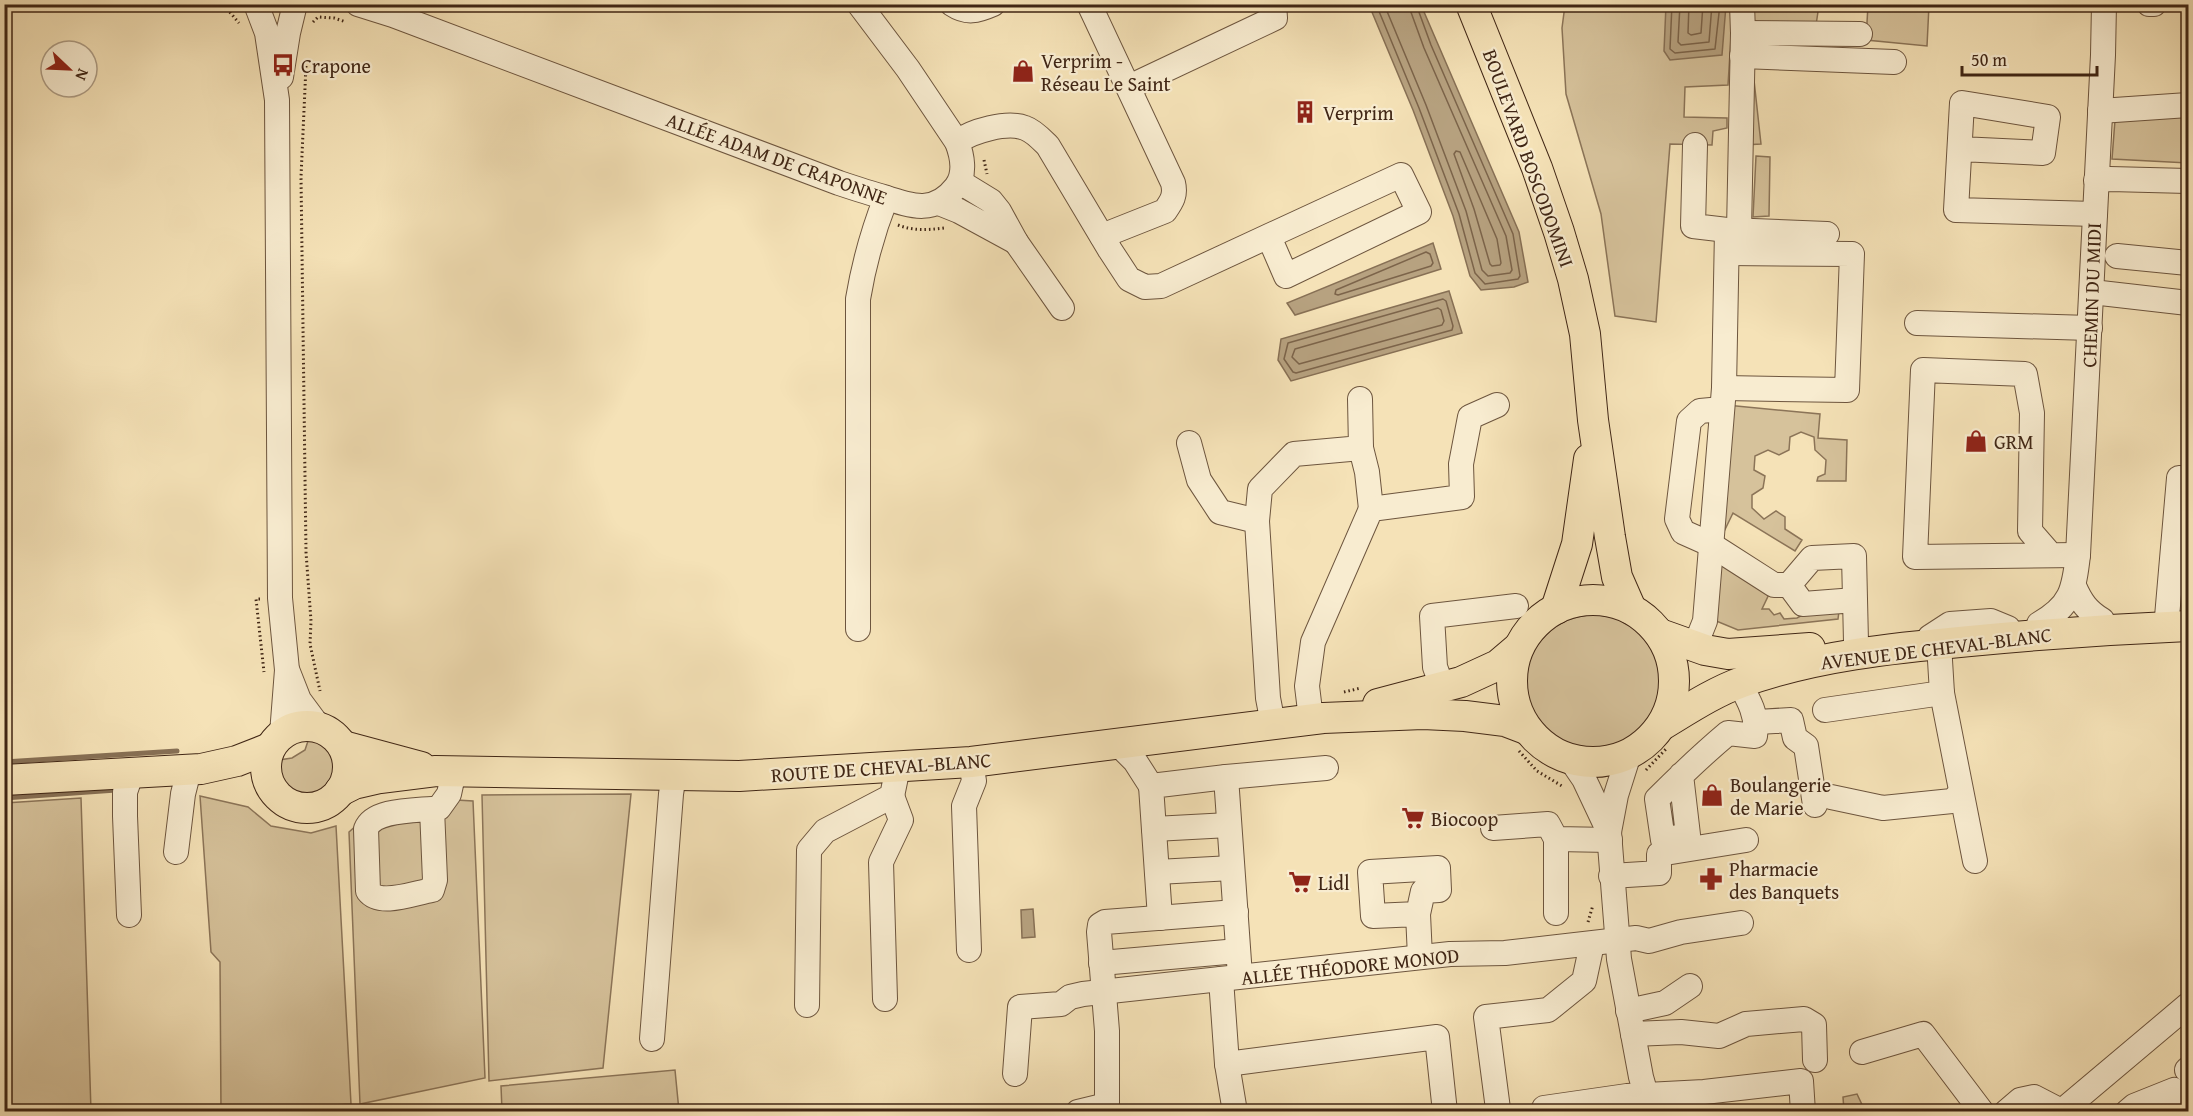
<svg xmlns="http://www.w3.org/2000/svg" width="2193" height="1116" font-family="'Gentium Book Plus',serif">
<style>
.green{fill:#d6c29b;stroke:#8b7458;stroke-width:1.5}
.water{fill:#b7a280;stroke:#877055;stroke-width:1.5}
.lines{fill:none;stroke-linecap:round;stroke-linejoin:round}
.shore{stroke:#7c644a;stroke-width:1.5}
.stream{stroke:#877055;stroke-width:5}
.minor-casing{stroke:#6d553e;stroke-width:26}
.major-casing{stroke:#402615;stroke-width:32}
.path{stroke:#402615;stroke-width:3;stroke-dasharray:1.5 3;stroke-linecap:butt}
.minor{stroke:#f8ecd0;stroke-width:24}
.major{stroke:#f5e2b7;stroke-width:30}
.labels{text-anchor:middle;dominant-baseline:central;stroke-width:4.5;stroke-linejoin:round;paint-order:stroke}
.poi-label{font-size:20px;fill:#402615;stroke:#f8ecd0;text-anchor:start}
.street-label{font-size:20px;fill:#402615;stroke:#f8ecd0}
</style>
<rect width="100%" height="100%" fill="#f5e2b7"/>
<filter id="stains"><feTurbulence type="fractalNoise" baseFrequency=".00333" numOctaves="4"/><feColorMatrix values="0 0 0 0 .2 0 0 0 0 .09 0 0 0 0 .02 0 0 0 .5 -.17"/></filter>
<radialGradient id="worn" r=".72"><stop offset=".6" stop-color="#630" stop-opacity="0"/><stop offset="1" stop-color="#630" stop-opacity=".3"/></radialGradient>
<g class="green">
<polygon points="1565,5 1733,5 1728,85 1685,87 1684,117 1727,118 1727,128 1713,131 1712,145 1670,144 1656,322 1615,316 1601,214 1566,94 1562,28"/>
<polygon points="1751,5 1819,5 1816,25 1751,22"/>
<polygon points="1868,5 1929,5 1927,46 1866,40"/>
<polygon points="1753,71 1761,144 1743,145"/>
<polygon points="2188,103 2188,163 2112,159 2115,120"/>
<polygon points="1756,156 1770,157 1769,216 1753,217"/>
<polygon points="1726,405 1820,414 1818,438 1847,440 1846,481 1817,481 1818,477 1825,474 1826,460 1815,450 1814,437 1801,432 1790,437 1789,450 1779,455 1768,450 1755,456 1754,470 1765,476 1763,488 1752,495 1752,508 1764,519 1776,511 1785,517 1785,529 1802,540 1795,551 1733,513 1718,544"/>
<polygon points="1715,560 1771,590 1762,609 1769,609 1774,615 1780,613 1784,619 1797,618 1821,605 1839,611 1838,619 1738,630 1709,618"/>
<circle cx="1594" cy="683" r="68"/>
<path d="M309,738C360,751 325,816 289,789C280,782 277,771 279,760L292,758L305,750Z"/>
<polygon points="631,794 603,1068 489,1081 482,795"/>
<polygon points="200,796 248,807 271,826 311,833 336,826 351,1104 221,1111 220,962 211,952"/>
<polygon points="81,798 91,1111 5,1111 5,803"/>
<polygon points="439,799 473,801 485,1078 360,1104 349,832 378,806"/>
<polygon points="675,1070 679,1111 502,1111 501,1086"/>
<polygon points="1857,1094 1865,1111 1844,1111 1843,1097"/>
</g>
<g class="water">
<polygon points="1369,5 1421,5 1519,232 1528,282 1514,287 1481,290 1470,276 1453,216 1413,110"/>
<polygon points="1666,5 1726,5 1722,55 1670,60 1664,51"/>
<polygon points="1433,243 1441,269 1295,315 1287,303"/>
<polygon points="1449,291 1462,333 1291,381 1278,360 1281,339"/>
<polygon points="1033,909 1035,937 1022,938 1021,910"/>
</g>
<g class="lines">
<g class="shore">
<polyline points="1376,4 1419,108 1459,214 1475,273 1485,284 1518,279 1520,276 1513,234 1431,45 1416,4"/>
<polyline points="1384,4 1426,105 1466,211 1482,270 1488,276 1510,273 1512,270 1506,236 1424,48 1408,4"/>
<polyline points="1672,4 1670,49 1675,53 1715,49 1720,4"/>
<polyline points="1680,4 1678,42 1681,45 1709,42 1712,4"/>
<polyline points="1689,4 1688,33 1691,35 1701,33 1703,4"/>
<polygon points="1456,151 1460,152 1497,239 1501,263 1500,265 1492,266 1490,264 1474,209 1454,154"/>
<polygon points="1426,252 1430,254 1433,263 1431,266 1338,295 1335,294 1336,290"/>
<polygon points="1443,299 1446,301 1453,326 1452,330 1296,373 1293,372 1284,359 1288,343"/>
<polygon points="1438,308 1441,310 1444,321 1442,325 1299,364 1292,357 1295,349"/>
</g>
<g class="stream">
<polyline points="4,762 177,751"/>
<polyline points="4,798 116,790"/>
</g>
<g class="minor-casing">
<g id="minor">
<polyline points="256,4 267,33 277,100 280,598 287,670 282,734"/>
<path d="M358,4L393,15L839,183C854,188 869,193 884,197C913,207 935,214 956,187C966,174 962,155 957,142L908,69L859,4"/>
<path d="M952,4C967,14 977,11 993,4"/>
<path d="M1089,4L1173,183C1176,195 1172,201 1165,211L1102,236"/>
<polyline points="2149,4 2154,4"/>
<polyline points="1743,33 1860,34"/>
<polyline points="1742,56 1894,62"/>
<polyline points="281,77 288,33 295,4"/>
<polyline points="1129,87 1275,18 1274,4"/>
<polyline points="2100,111 2188,105"/>
<path d="M957,142C972,131 1007,121 1025,128C1034,131 1042,140 1048,146L1110,250L1129,279L1145,287L1161,286L1271,235L1273,246L1286,276L1419,212L1401,175L1271,235"/>
<polyline points="1695,145 1693,226 1727,230"/>
<polyline points="1960,149 2043,153 2048,117 1962,103 1956,210 2095,214"/>
<polyline points="2096,180 2110,179 2188,181"/>
<polyline points="960,182 991,201 999,211 1016,242 1062,308"/>
<polyline points="939,203 959,211 1016,242"/>
<polyline points="1739,230 1743,33 1742,4"/>
<polyline points="2117,256 2188,263"/>
<polyline points="2092,292 2188,303"/>
<polyline points="1917,323 2090,328"/>
<polyline points="1724,388 1847,390 1852,254 1727,253"/>
<polyline points="1722,409 1700,411 1689,421 1677,519 1683,532 1710,544 1774,585 1789,585"/>
<polyline points="1189,443 1199,480 1220,512 1257,521 1268,698 1273,724"/>
<polyline points="1361,448 1367,472 1371,509"/>
<polyline points="1257,521 1260,489 1294,454 1361,448 1360,399"/>
<polyline points="2050,554 2030,531 2032,413 2025,374 1923,370 1915,557 2078,555"/>
<path d="M2074,586C2081,602 2087,611 2102,620"/>
<polyline points="1855,600 1803,604 1789,585 1812,558 1854,556 1856,642"/>
<polyline points="2167,617 2179,478"/>
<path d="M2039,624C2071,606 2074,590 2078,555L2103,55L2104,4"/>
<path d="M858,629V299C864,263 873,231 886,198"/>
<polyline points="1930,637 1950,624 1991,621 2008,628"/>
<polyline points="1695,646 1705,621 1724,388 1727,230 1827,234"/>
<polyline points="288,672 299,700 319,727"/>
<polyline points="1442,686 1435,667 1432,616 1516,606"/>
<polyline points="1942,693 1975,861"/>
<polyline points="1825,710 1942,693 1939,644"/>
<polyline points="1311,719 1307,686 1313,642 1371,509 1462,497 1461,464 1470,417 1497,405"/>
<polyline points="1757,722 1791,720 1795,738 1806,746 1815,805"/>
<polyline points="1118,744 1135,761 1151,786"/>
<polyline points="1571,760 1584,779 1609,832 1619,959 1641,1077 1651,1112"/>
<path d="M1681,775L1688,835L1663,840L1657,799C1680,776 1703,754 1728,733L1755,736C1758,716 1749,700 1739,683"/>
<polyline points="1831,797 1883,808 1952,801 1961,793"/>
<path d="M432,809L435,880L432,890C414,893 380,907 368,891L366,829C374,808 419,811 439,808L449,794L454,771"/>
<polyline points="1493,828 1548,824 1556,839 1610,840"/>
<polyline points="1154,829 1229,825"/>
<polyline points="1609,832 1616,795 1629,754"/>
<polyline points="1556,839 1556,913"/>
<polyline points="176,852 183,794 189,770"/>
<polyline points="1157,872 1232,868"/>
<polyline points="1611,876 1659,873 1659,854 1746,840"/>
<polyline points="1418,914 1373,916 1370,872 1438,868 1439,890 1423,891 1418,914 1420,957"/>
<polyline points="129,915 125,816 125,792 132,772"/>
<polyline points="1160,918 1151,786 1226,777"/>
<polyline points="969,950 964,806 974,781 971,762"/>
<polyline points="1101,963 1238,951"/>
<polyline points="1240,976 1226,777 1326,768"/>
<polyline points="1221,979 1227,1064 1235,1112"/>
<polyline points="885,999 881,862 901,820 892,796"/>
<polyline points="807,1005 809,850 825,831 892,796 898,767"/>
<polyline points="1628,1011 1665,1003 1690,986"/>
<polyline points="1633,1034 1681,1032 1719,1036 1746,1024 1804,1019 1814,1025 1815,1060"/>
<polyline points="652,1039 671,794 674,775"/>
<polyline points="1862,1052 1923,1034 1982,1112"/>
<polyline points="1227,1064 1437,1037 1445,1112"/>
<polyline points="2187,1070 2188,1069"/>
<polyline points="1015,1074 1020,1007 1061,1004 1070,997 1083,994 1450,954 1505,953 1636,938 1649,941 1681,932 1741,923"/>
<polyline points="1544,1108 1627,1096 1704,1092 1801,1081 1803,1112"/>
<polyline points="1498,1109 1486,1017 1548,1010 1584,981 1592,944"/>
<polyline points="1078,1112 1107,1105 1107,1031 1099,932 1100,925 1105,922 1236,912"/>
<polyline points="2006,1112 2020,1100 2034,1097 2061,1111"/>
<polyline points="2061,1112 2188,1005"/>
<polyline points="2127,1112 2134,1106 2174,1090 2188,1104"/>
</g>
</g>
<g class="major-casing">
<g id="major">
<polyline points="1471,4 1537,168 1559,232 1573,279 1585,334 1593,420 1610,537 1617,577 1631,609"/>
<circle cx="1593" cy="681" r="81"/>
<polyline points="1556,609 1577,544 1589,459"/>
<polyline points="1660,634 1705,650 1728,654 1810,648"/>
<polyline points="1378,704 1461,682 1498,665 1518,648"/>
<path d="M1662,725C1687,710 1714,692 1742,682C1814,656 1894,648 1970,641C2043,634 2116,629 2188,626"/>
<circle cx="307" cy="767" r="41"/>
<polyline points="343,746 421,767"/>
<polyline points="4,780 201,769 237,761 270,748"/>
<polyline points="340,791 354,784 380,778 436,771 739,776 971,762 1323,718 1423,714 1465,716 1505,721 1526,729"/>
</g>
</g>
<g class="path">
<polyline points="219,4 228,10 239,23"/>
<polyline points="313,22 318,17 334,18 346,22"/>
<polyline points="306,66 301,177 306,552 311,621 310,644 320,691"/>
<polyline points="984,160 987,174"/>
<path d="M898,225C913,231 928,230 944,228"/>
<polyline points="260,599 256,599 264,672"/>
<polyline points="1344,692 1361,688"/>
<polyline points="1519,751 1537,771 1562,786"/>
<polyline points="1646,770 1666,749"/>
<polyline points="1588,922 1593,905"/>
</g>
<use href="#minor" class="minor"/>
<use href="#major" class="major"/>
</g>
<defs>
<g id="bus-bare" transform="scale(1.8)"><path d="M-5-6H5V4H4V6H2V4H-2V6H-4V4H-5ZM-3.5-4V0h7V-4ZM-3.5 1.2v1.5H-2V1.2ZM2 1.2v1.5H3.5V1.2Z" fill="#8f2418" stroke="#f8ecd0" stroke-width="2.5" paint-order="stroke"/></g>
<g id="shop-bare" transform="scale(1.8)"><path d="M-5-2.5h2.3a2.7 3.5 0 0 1 5.4 0H5L5.5 6h-11ZM-1.5-2.5h3a1.5 2.3 0 0 0-3 0Z" fill="#8f2418" stroke="#f8ecd0" stroke-width="2.5" paint-order="stroke"/></g>
<g id="building-bare" transform="scale(1.8)"><path d="M-4-6H4V6H1V3H-1V6H-4ZM-2.5-4.3h1.7v1.8h-1.7ZM.8-4.3h1.7v1.8H.8ZM-2.5-1h1.7V.8h-1.7ZM.8-1h1.7V.8H.8Z" fill="#8f2418" stroke="#f8ecd0" stroke-width="2.5" paint-order="stroke"/></g>
<g id="supermarket-bare" transform="scale(1.8)"><path d="M-6-5.5h2.5l.6 2H6L4.5 2H-2.5L-4.4-4H-6ZM-1.5 3.2a1.3 1.3 0 1 0 .1 0ZM3 3.2a1.3 1.3 0 1 0 .1 0Z" fill="#8f2418" stroke="#f8ecd0" stroke-width="2.5" paint-order="stroke"/></g>
<g id="pharmacy-bare" transform="scale(1.8)"><path d="M-2-6h4v4h4v4h-4v4h-4v-4h-4v-4h4Z" fill="#8f2418" stroke="#f8ecd0" stroke-width="2.5" paint-order="stroke"/></g>
</defs>
<g fill-rule="evenodd">
<use href="#bus-bare" x="283" y="65"/>
<use href="#shop-bare" x="1023" y="71"/>
<use href="#building-bare" x="1305" y="112"/>
<use href="#shop-bare" x="1976" y="441"/>
<use href="#shop-bare" x="1712" y="795"/>
<use href="#supermarket-bare" x="1413" y="818"/>
<use href="#pharmacy-bare" x="1711" y="879"/>
<use href="#supermarket-bare" x="1300" y="882"/>
</g>
<g class="labels">
<g class="poi-label">
<text x="1041" y="60">Verprim -<tspan x="1041" dy="23">Réseau Le Saint</tspan></text>
<text x="301" y="65">Crapone</text>
<text x="1323" y="112">Verprim</text>
<text x="1994" y="441">GRM</text>
<text x="1730" y="784">Boulangerie<tspan x="1730" dy="23">de Marie</tspan></text>
<text x="1431" y="818">Biocoop</text>
<text x="1729" y="868">Pharmacie<tspan x="1729" dy="23">des Banquets</tspan></text>
<text x="1318" y="882">Lidl</text>
</g>
<g class="street-label">
<text transform="translate(777 158) rotate(20)">ALLÉE ADAM DE CRAPONNE</text>
<text transform="translate(1529 158) rotate(70)">BOULEVARD BOSCODOMINI</text>
<text transform="translate(2091 295) rotate(-88)">CHEMIN DU MIDI</text>
<text transform="translate(1936 648) rotate(-7)">AVENUE DE CHEVAL-BLANC</text>
<text transform="translate(881 767) rotate(-4)">ROUTE DE CHEVAL-BLANC</text>
<text transform="translate(1350 966) rotate(-6)">ALLÉE THÉODORE MONOD</text>
</g>
</g>
<rect width="2193" height="1116" fill="none" stroke="#f5e2b7" stroke-width="24"/>
<rect x="6" y="6" width="2181" height="1104" fill="none" stroke="#402615" stroke-width="3"/>
<rect x="12" y="12" width="2169" height="1092" fill="none" stroke="#402615" stroke-width="1.5"/>
<g transform="translate(69 69) rotate(113)"><circle r="28" fill="#f8ecd0" stroke="#ae9d85" stroke-width="1.5"/>
<path d="M0-4.5L10 22L0 15L-10 22Z" fill="#8f2418"/>
<text y="-9" font-size="16" font-weight="bold" text-anchor="middle" fill="#402615">N</text>
</g>
<path d="M1962 66v9h135v-9" fill="none" stroke="#402615" stroke-width="3"/>
<text x="1971" y="66" font-size="18" fill="#402615" stroke="#f8ecd0" stroke-width="4.5" paint-order="stroke">50 m</text>
<rect width="100%" height="100%" filter="url(#stains)"/>
<rect width="100%" height="100%" fill="url(#worn)"/>
</svg>
